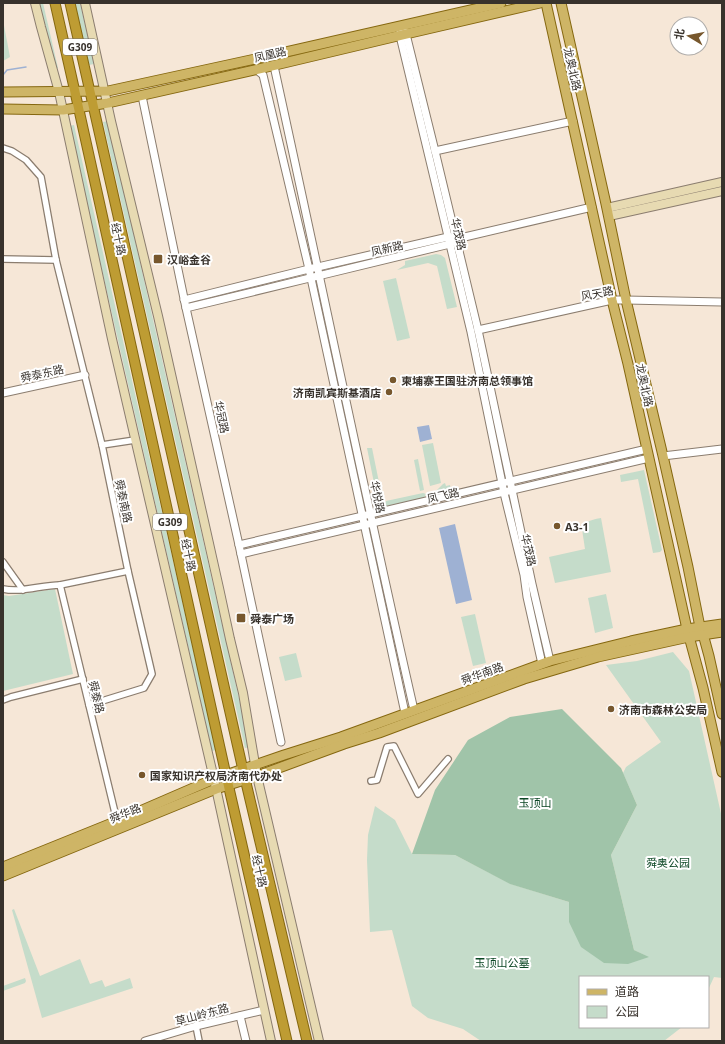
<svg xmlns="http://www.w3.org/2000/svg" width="725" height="1044" font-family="'Open Sans','Noto Sans SC',sans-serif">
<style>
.green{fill:#c5dcca}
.forest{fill:#a0c4a9}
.water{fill:#9eb1d3}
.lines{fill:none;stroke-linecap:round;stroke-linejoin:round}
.stream{stroke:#9eb1d3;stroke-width:1.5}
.minor-casing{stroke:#8b7d6f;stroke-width:8}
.tertiary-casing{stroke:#8b7d6f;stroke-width:9}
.secondary-casing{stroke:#8b7d6f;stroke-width:10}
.primary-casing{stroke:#85670f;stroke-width:11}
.trunk-casing{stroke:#85670f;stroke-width:11}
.minor{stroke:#fff;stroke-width:5.5}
.tertiary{stroke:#fff;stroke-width:7}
.secondary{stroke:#e7dab2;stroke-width:8}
.primary{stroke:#ceb566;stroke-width:9}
.trunk{stroke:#be9c33;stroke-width:9}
.poi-dot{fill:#77572d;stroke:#fff;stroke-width:1.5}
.labels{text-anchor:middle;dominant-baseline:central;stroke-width:4;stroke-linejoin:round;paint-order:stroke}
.shield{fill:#fff;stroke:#74706b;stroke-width:1}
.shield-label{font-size:10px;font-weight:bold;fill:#38322c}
.street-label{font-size:11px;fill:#38322c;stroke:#fff}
.poi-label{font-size:11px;font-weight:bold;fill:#38322c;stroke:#fff;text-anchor:start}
.park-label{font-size:11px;fill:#0c4725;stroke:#fff}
</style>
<rect width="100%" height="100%" fill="#f6e7d7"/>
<g class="green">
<polygon points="39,3 43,3 58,68 56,69 49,40 43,21"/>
<polygon points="74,3 80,3 94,64 89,65"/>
<polygon points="3,20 10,57 3,61"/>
<polygon points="108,121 250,747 245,748 103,122"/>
<polygon points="74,125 216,750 212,751 69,126"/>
<polygon points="436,254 441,255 445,258 457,307 447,309 437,266 428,263 397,270 405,265 405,261"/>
<polygon points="396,278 410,338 397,341 383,281"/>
<polygon points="433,443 441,483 430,486 422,445"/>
<polygon points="367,448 372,448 383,502 378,503"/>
<polygon points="418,459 424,490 420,491 414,460"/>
<polygon points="644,470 662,550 660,552 653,553 638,479 621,482 620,475"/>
<polygon points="445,483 446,486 450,485 451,491 435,495 435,492 443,484"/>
<polygon points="423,493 426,494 424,498 386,506 384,505 386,501"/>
<path d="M601,518L611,572L555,583L549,557L585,549C583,529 576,522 601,518Z"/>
<polygon points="55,589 73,674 3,691 3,595 9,596"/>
<polygon points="606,594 613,628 595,633 588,598"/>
<polygon points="475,614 486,663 473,666 461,617"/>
<polygon points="673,652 689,671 722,818 722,978 714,977 708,990 708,977 580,977 580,1027 682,1027 664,1041 481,1041 463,1029 428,1018 412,1006 392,930 370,932 367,860 368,835 375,806 395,820 412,854 455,855 511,884 569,902 569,922 648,957 634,950 611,855 637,805 623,773 626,767 661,742 606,665 637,661"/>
<polygon points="296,653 302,677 285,681 279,657"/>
<polygon points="14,909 40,976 80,959 90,984 102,980 105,987 130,978 133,988 42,1018 12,910"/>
<polygon points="25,978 26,981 25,983 3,991 3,986"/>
</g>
<polygon class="forest" points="562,709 621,768 637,805 611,855 634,950 649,957 628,964 604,963 581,947 569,922 569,902 510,884 455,855 412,854 435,790 468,740 510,717"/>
<g class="water">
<polygon points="429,425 432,439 420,442 417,427"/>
<polygon points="455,524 472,600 456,604 439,528"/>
</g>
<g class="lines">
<polyline class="stream" points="3,75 7,70 26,67"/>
<g class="minor-casing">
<g id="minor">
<polyline points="3,148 12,151 26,160 41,177 56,260 102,445 128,571 152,674 144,688 89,705"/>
<polyline points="3,259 56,260"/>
<polyline points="102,445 135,440"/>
<polyline points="3,562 23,590"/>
<polyline points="60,585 128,571"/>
<path d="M3,589C22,593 41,585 60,585L117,821"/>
<polyline points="3,700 11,697 83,679"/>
<polyline points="371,781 377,780 387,747 394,746 418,794 448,759"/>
<polyline points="196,1026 199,1041"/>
</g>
</g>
<g class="tertiary-casing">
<g id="tertiary">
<polyline points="404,31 406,34 435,151 478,330 532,584 550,661"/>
<polyline points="400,32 400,36 471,332 504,493 524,575 527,597 542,664"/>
<path d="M274,66C321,280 365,496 414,710"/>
<polyline points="257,70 263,75 309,269 405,713"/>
<polyline points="142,96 186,308 239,545 281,742"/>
<polyline points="435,151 573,121"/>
<polyline points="184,300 309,269 448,237 452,238"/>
<path d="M186,308C274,287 362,265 450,244L456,239L592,207"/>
<polyline points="478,330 612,300 626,300 722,302"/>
<polyline points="3,393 85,375"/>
<polyline points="663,456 722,449"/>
<polyline points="239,545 647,449"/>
<polyline points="241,554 649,458"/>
<polyline points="240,1016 246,1041"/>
<polyline points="145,1041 196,1026 264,1010"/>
</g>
</g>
<g class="secondary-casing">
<g id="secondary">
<polyline points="35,3 41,27 59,92 112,339 214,779 271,1041"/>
<polyline points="85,3 111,121 158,316 219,588 230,639 243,693 257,776 319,1041"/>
<polyline points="607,208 722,182"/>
<polyline points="609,216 722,191"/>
</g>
</g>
<g class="primary-casing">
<g id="primary">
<polyline points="546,3 612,300 628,364 687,629 703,688 722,772"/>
<polyline points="561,3 606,204 626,300 663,456 688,567 700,627 703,634 709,656 722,714"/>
<polyline points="3,92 108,91 255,59 501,3"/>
<polyline points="3,109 63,110 108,103 263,68 406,34 540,3"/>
<polyline points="3,867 117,821 214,779 284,755 341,737 550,661 631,641 687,629 722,624"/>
<polyline points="3,876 216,789 257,776 344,744 379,733 524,679 598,657 689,637 722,632"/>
</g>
</g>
<g class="trunk-casing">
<g id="trunk">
<polyline points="55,3 75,92 226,775 287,1041"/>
<polyline points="70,3 243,770 307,1041"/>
</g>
</g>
<use href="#minor" class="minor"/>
<use href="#tertiary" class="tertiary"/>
<use href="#secondary" class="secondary"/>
<use href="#primary" class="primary"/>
<use href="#trunk" class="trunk"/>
</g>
<g class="poi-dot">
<rect x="153" y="254" width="10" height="10" rx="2"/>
<circle cx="393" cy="380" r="4"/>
<circle cx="389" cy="392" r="4"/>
<circle cx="557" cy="526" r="4"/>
<rect x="236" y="613" width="10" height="10" rx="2"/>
<circle cx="611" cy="709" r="4"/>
<circle cx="142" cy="775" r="4"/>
</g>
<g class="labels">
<g class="shield">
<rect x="63" y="39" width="34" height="16" rx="3"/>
<rect x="153" y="514" width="34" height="16" rx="3"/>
</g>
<g class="shield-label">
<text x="80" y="47">G309</text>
<text x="170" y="522">G309</text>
</g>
<g class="street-label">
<text transform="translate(270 54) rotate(-13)">凤凰路</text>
<text transform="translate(573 69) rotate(77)">龙奥北路</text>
<text transform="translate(459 234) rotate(77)">华茂路</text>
<text transform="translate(119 239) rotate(78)">经十路</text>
<text transform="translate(387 248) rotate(-13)">凤新路</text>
<text transform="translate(597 293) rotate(-11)">风天路</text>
<text transform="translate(42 373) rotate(-12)">舜泰东路</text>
<text transform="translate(645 385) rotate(78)">龙奥北路</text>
<text transform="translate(222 417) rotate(77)">华冠路</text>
<text transform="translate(443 495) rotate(-13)">凤飞路</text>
<text transform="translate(378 497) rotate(78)">华悦路</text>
<text transform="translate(124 501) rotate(78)">舜泰南路</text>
<text transform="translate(529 550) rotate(77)">华茂路</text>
<text transform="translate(189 555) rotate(78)">经十路</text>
<text transform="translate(482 673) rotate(-20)">舜华南路</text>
<text transform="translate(97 697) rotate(76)">舜泰路</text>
<text transform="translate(125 813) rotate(-22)">舜华路</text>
<text transform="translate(260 871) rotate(77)">经十路</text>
<text transform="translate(202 1014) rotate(-15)">草山岭东路</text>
</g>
<g class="poi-label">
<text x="167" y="259">汉峪金谷</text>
<text x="401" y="380">柬埔寨王国驻济南总领事馆</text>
<text x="381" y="392" text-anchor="end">济南凯宾斯基酒店</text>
<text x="565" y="526">A3-1</text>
<text x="250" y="618">舜泰广场</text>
<text x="619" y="709">济南市森林公安局</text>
<text x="150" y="775">国家知识产权局济南代办处</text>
</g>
<g class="park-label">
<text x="535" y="802">玉顶山</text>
<text x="668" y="862">舜奥公园</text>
<text x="502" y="962">玉顶山公墓</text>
</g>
</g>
<rect width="725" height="1044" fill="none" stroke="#38322c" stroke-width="8"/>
<rect x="579" y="976" width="130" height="52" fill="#ffffff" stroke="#afadab"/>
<rect x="587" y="989" width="20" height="6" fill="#ceb566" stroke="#afadab"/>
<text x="615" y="996" font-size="12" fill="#38322c">道路</text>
<rect x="587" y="1006" width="20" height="12" fill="#c5dcca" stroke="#afadab"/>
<text x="615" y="1016" font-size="12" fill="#38322c">公园</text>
<g transform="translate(689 36) rotate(280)"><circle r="19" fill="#ffffff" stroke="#afadab"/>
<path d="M0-3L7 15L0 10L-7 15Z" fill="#77572d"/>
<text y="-6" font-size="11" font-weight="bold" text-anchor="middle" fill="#38322c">北</text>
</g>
</svg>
